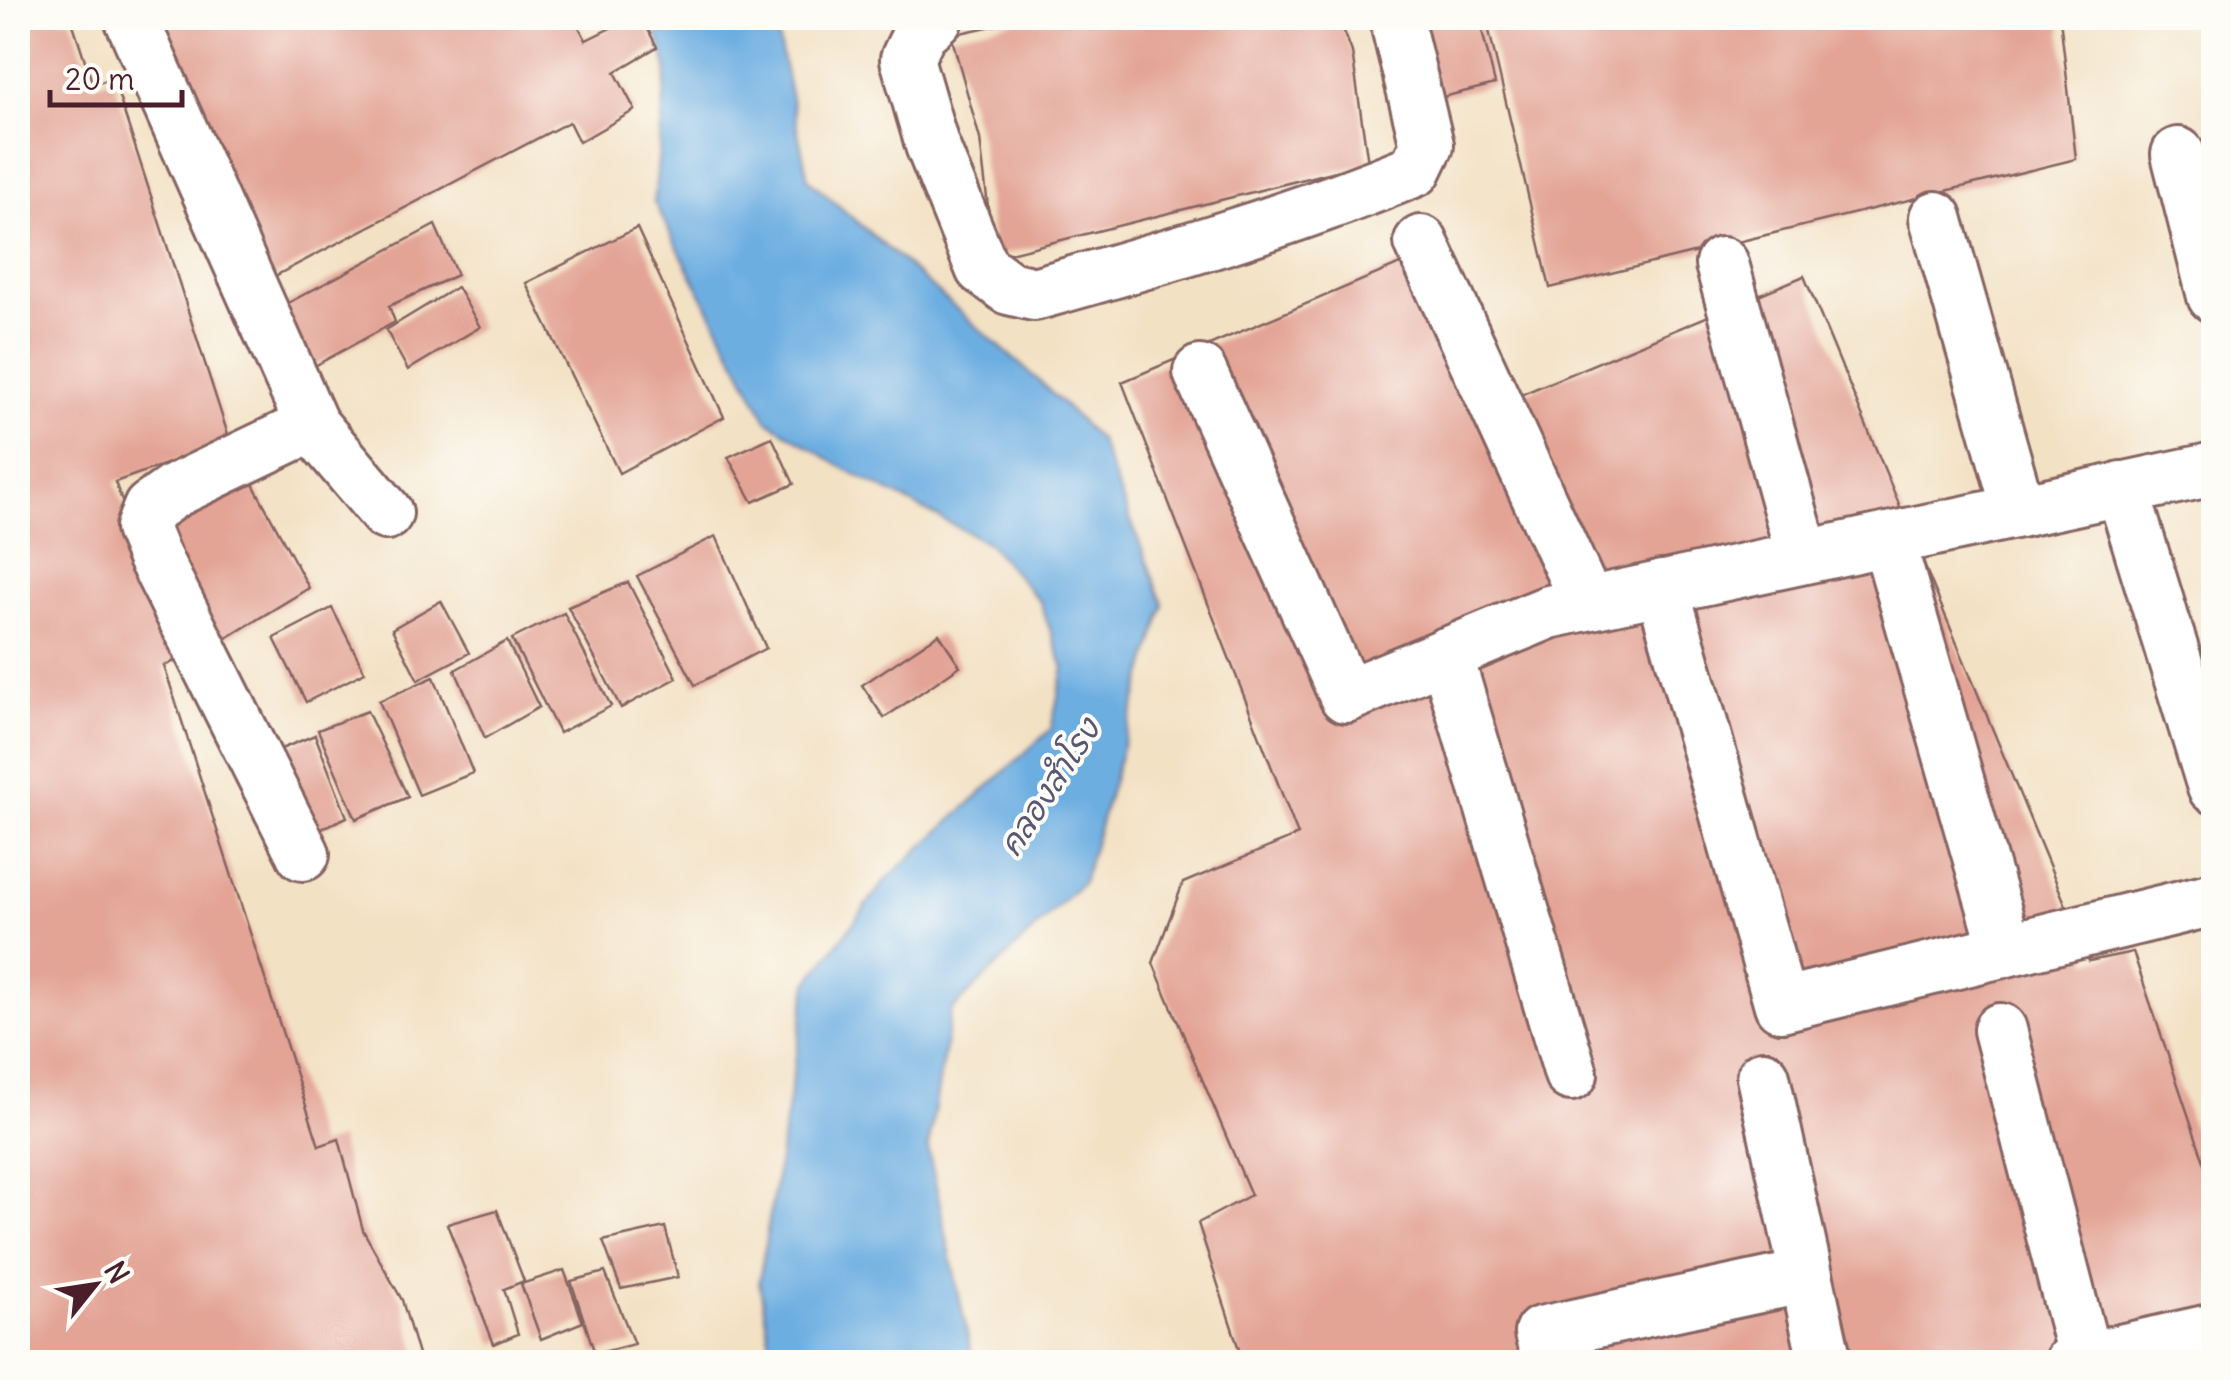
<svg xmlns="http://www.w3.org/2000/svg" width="2231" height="1380" font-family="Delius,'Playpen Sans Thai',sans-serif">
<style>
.water{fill:#6daee1;stroke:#5c6686;stroke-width:2.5}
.building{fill:#e3a496}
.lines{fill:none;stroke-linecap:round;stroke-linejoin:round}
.minor-casing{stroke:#856361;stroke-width:58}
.minor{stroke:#fff;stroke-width:52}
.labels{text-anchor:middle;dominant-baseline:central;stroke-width:8;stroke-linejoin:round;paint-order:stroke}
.water-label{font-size:32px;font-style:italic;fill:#585874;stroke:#fdfcf7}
</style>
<rect width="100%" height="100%" fill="#fdfcf7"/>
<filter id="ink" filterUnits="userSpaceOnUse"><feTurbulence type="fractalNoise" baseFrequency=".01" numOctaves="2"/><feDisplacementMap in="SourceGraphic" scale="20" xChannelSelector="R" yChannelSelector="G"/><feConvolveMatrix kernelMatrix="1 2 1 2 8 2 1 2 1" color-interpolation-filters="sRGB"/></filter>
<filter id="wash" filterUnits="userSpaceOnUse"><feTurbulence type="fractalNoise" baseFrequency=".0048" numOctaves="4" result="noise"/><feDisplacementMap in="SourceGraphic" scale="40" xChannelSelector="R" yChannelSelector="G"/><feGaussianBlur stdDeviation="2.25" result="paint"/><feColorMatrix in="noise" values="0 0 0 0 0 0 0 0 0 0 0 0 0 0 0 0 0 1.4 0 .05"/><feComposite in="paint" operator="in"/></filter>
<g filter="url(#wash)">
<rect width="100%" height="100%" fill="#f3e1c4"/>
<polygon class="water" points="653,18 774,18 808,179 1039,381 1099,440 1164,605 1083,882 951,1011 928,1148 973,1362 773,1362 759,1281 808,983 884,882 1051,729 1064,668 1040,602 988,543 843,468 767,420 654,202 667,68"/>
<g id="blocks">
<g class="building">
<polygon points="18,18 71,18 93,85 113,78 230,441 115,482 179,659 164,666 319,1146 339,1139 363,1230 402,1300 420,1362 18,1362"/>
<polygon points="148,18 574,18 586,40 631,18 642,18 657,47 615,72 635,110 579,142 569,122 271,278"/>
<polygon points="1029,18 1339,18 1352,52 1368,163 994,257 980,139 951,35"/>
<polygon points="1410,18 1479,18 1495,84 1427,101"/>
<polygon points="1486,18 2060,18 2076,159 1550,288"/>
<polygon points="435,225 457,275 389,306 395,322 298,375 271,312"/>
<polygon points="637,228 724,417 619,473 526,283"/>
<polygon points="1419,256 1518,396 1804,276 2089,961 2133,952 2214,1191 2214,1362 1243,1362 1198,1223 1251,1195 1153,963 1183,883 1298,835 1122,382"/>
<polygon points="457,287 480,327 408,370 386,330"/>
<polygon points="772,437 794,484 753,502 728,457"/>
<polygon points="246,471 309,588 220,642 153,519"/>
<polygon points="716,536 766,648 695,685 637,576"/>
<polygon points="628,582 677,678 621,708 568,607"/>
<polygon points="441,601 469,653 418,680 392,629"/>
<polygon points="332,608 365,672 306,702 274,638"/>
<polygon points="564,613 611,706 559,733 512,639"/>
<polygon points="939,634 960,666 884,718 862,685"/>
<polygon points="507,641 539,707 485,738 455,670"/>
<polygon points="434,677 473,773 419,795 379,701"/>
<polygon points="367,711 408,797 356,819 318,730"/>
<polygon points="315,735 347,817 305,836 271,753"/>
<polygon points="497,1210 524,1281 504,1289 518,1334 494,1344 447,1224"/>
<polygon points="665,1227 678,1277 621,1289 603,1241"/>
<polygon points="564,1270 583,1322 541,1339 521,1284"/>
<polygon points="605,1272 634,1344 595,1354 571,1281"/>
</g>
</g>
</g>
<g filter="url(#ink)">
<use href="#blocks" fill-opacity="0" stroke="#856361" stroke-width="2.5"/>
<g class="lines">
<g class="minor-casing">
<g id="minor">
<polyline points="131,18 312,425 386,513"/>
<path d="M936,18L920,32L907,59L932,145L982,268L1009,288L1034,294C1163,258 1291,221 1415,170L1427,145L1396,18"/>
<polyline points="2178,154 2214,296"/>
<polyline points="1936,218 2019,511"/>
<polyline points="1421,242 1587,603"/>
<polyline points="1722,264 1803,557"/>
<polyline points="1200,372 1346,696 1549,612 2214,469"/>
<polyline points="2122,488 2214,787"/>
<polyline points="1888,539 2006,950"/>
<polyline points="1662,587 1781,1005 2214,899"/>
<polyline points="1446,654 1571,1074"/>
<polyline points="303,854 153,555 142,528 150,508 174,491 312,425"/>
<polyline points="2000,1030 2085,1359"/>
<polyline points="1763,1077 1825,1362"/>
<polyline points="1549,1362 1541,1333 1806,1276"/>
<polyline points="2071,1362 2214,1330"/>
</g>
</g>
<use href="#minor" class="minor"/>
</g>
</g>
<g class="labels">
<g class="water-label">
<text transform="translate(1049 787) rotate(-57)">คลองสำโรง</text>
</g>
</g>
<rect width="2231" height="1380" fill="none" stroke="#fdfcf7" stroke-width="60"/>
<g transform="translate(95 1285) rotate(60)" stroke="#fdfcf7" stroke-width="8" paint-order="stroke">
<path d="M0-8L18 38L0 25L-18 38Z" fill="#4a1f2b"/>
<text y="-15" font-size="28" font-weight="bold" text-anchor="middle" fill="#4a1f2b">N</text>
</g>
<path d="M50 90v15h132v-15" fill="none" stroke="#4a1f2b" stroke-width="5"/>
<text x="65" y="90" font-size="30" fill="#4a1f2b" stroke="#fdfcf7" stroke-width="8" paint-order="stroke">20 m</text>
</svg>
